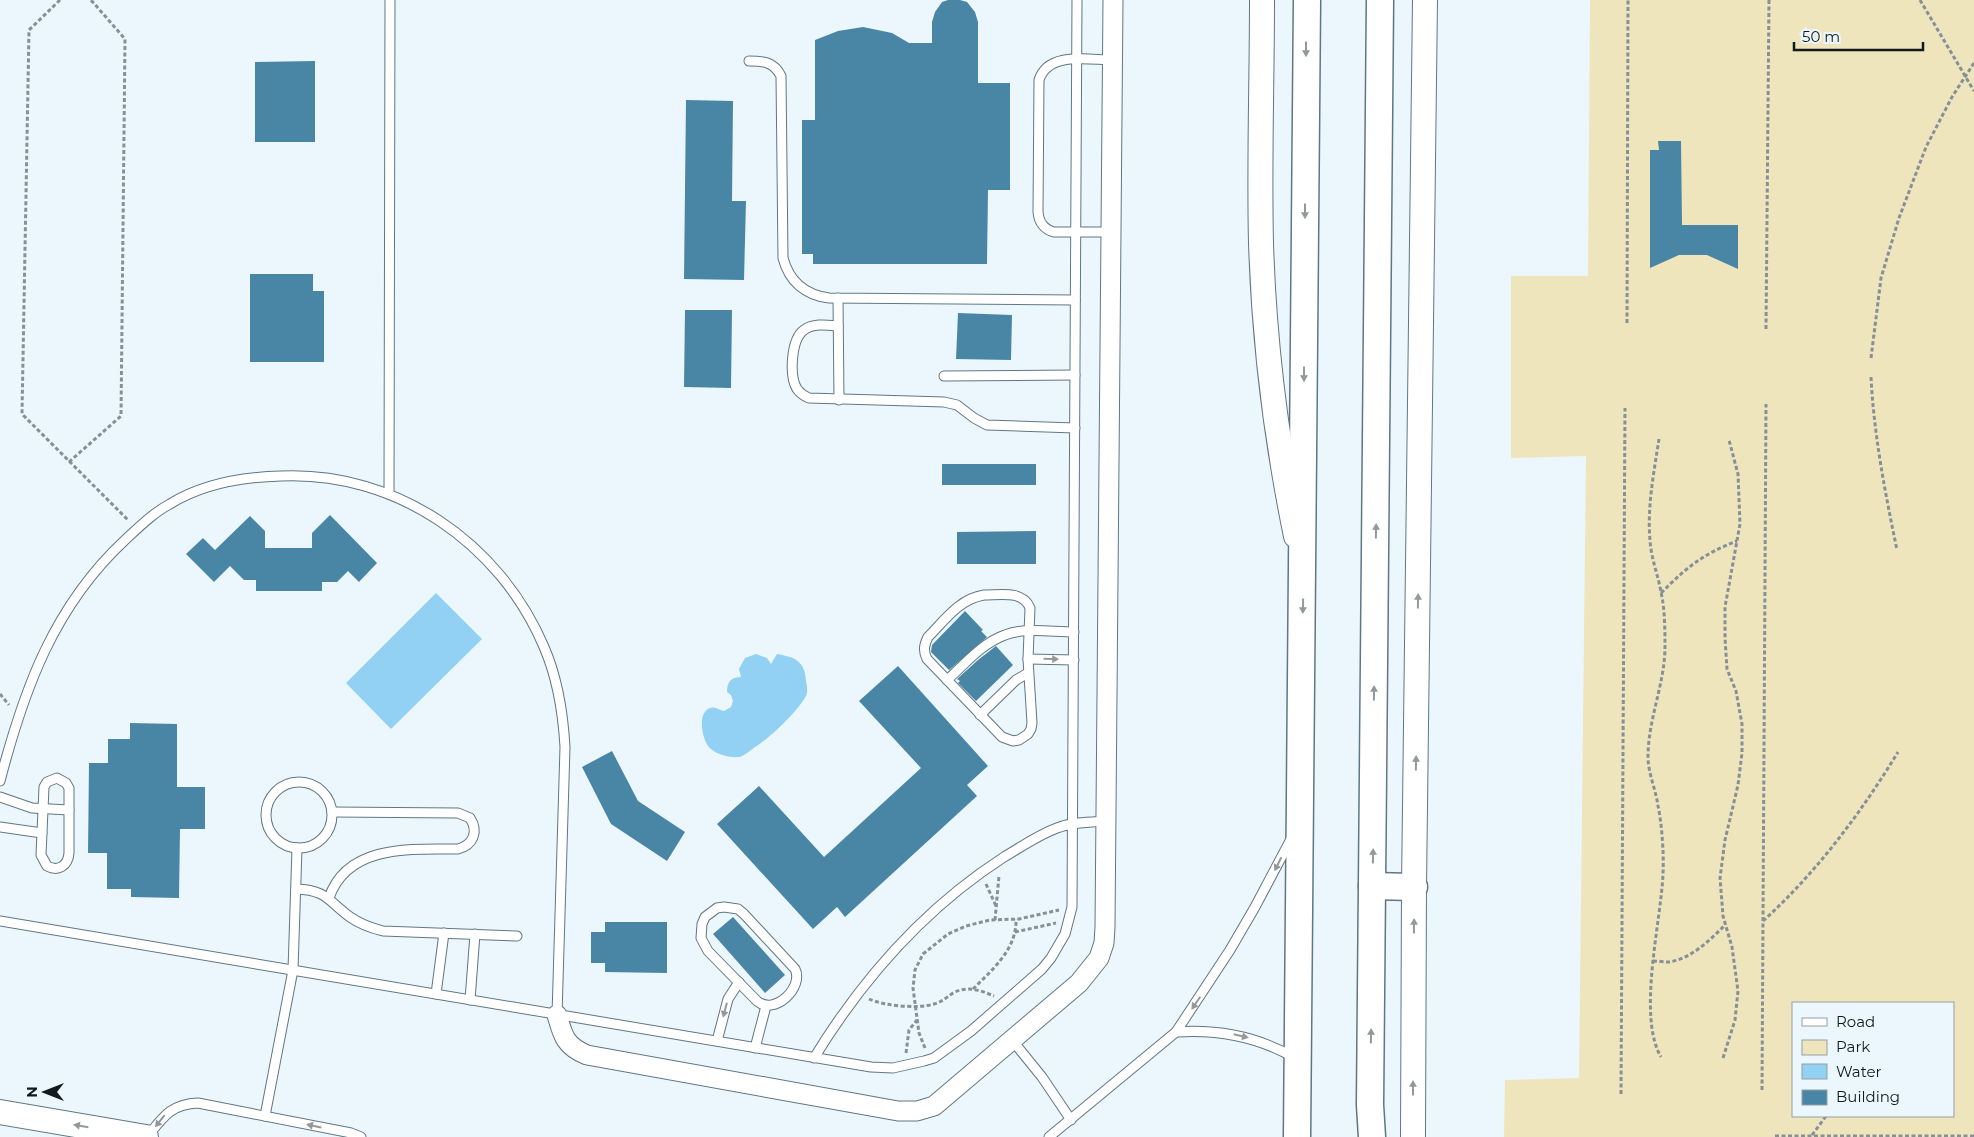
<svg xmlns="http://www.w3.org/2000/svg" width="1974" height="1137" font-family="Montserrat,sans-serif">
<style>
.green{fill:#eee5bc;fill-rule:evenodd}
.water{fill:#92d1f3}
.building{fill:#4986a5}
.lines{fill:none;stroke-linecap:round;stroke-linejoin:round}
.service-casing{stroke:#5f7784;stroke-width:11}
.minor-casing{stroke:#5f7784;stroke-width:21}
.tertiary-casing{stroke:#5f7784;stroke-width:26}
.secondary-casing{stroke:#5f7784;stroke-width:29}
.path{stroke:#869096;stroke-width:3;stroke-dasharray:4 2.5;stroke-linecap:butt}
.service{stroke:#fff;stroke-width:9}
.minor{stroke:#fff;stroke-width:19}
.tertiary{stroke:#fff;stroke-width:24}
.secondary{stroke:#fff;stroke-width:26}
.oneway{fill:#93989a}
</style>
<rect width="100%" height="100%" fill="#ecf7fd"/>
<path class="green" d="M1590,0H1974V1137H1504L1505,1080L1579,1078L1586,456L1511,458V276H1588ZM1793,1003H1953V1116H1793Z"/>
<g class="water">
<polygon points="436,593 482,639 391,729 346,683"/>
<path d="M756,654L767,658L771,664L777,654C795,657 805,661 806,681C807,686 808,692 806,696C798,711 770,738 755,747C751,750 744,756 739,757C729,758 714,754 708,746C702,737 697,713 710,708C715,706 719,710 724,711L731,707L733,701L731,695L727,692C727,682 731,677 741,677L739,669L745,658Z"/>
</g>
<g class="building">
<polygon points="948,0 960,0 967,2 975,12 978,22 978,83 1010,83 1010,190 988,190 987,264 813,264 813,254 802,254 802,120 815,120 815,40 838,31 863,27 892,33 909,43 932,43 932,22 935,12 942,2"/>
<polygon points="315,61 315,142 255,142 255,62"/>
<polygon points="686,100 733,101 732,201 746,201 744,280 684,279"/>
<polygon points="1658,141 1681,141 1682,225 1738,225 1738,269 1707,255 1679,255 1650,268 1650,150 1659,150"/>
<polygon points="250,274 313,274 313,291 324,291 324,362 250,362"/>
<polygon points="685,310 732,310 731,388 684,387"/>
<polygon points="958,313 1012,315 1011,360 956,359"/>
<rect x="942" y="464" width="94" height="21"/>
<polygon points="330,515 377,563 359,582 348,571 337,582 322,582 322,591 256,591 256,580 244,580 230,566 214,582 186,554 203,538 215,550 250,516 265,531 265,548 312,548 312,533"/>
<polygon points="1036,531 1036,564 957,564 957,532"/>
<polygon points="965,611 983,630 981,631 987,637 949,670 931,652 932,645"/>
<polygon points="996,646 1013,665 976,701 958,683 960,681 957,679 978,660"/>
<polygon points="898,666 988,766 967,785 977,796 845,917 837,907 813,929 717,824 759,786 824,857 921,768 859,701"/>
<polygon points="130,723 177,724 177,787 205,787 205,829 180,829 179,898 131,897 131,889 107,889 107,853 88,853 89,763 108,763 108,739 130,739"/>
<polygon points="612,751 638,801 685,832 667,861 611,824 582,767"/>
<polygon points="733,917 785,975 765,993 713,934"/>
<polygon points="605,922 667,922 667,973 605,972 605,963 591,963 591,932 605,932"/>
</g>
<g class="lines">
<g class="service-casing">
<g id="service">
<path d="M749,61C764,61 774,62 781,76L783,258C789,281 805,295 829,298L1075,300"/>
<path d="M1111,232H1054C1044,229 1039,223 1038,212L1039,80C1048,51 1088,60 1113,60"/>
<polyline points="838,298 839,400"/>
<path d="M838,326C827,325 813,323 804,330C791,339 789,376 797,389C800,393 804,396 809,398L944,402L957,405L974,418L987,425L1075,428"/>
<polyline points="944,376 1075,375"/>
<polyline points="389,494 390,0"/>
<path d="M984,595C1000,595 1023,590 1030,608L1028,659L1032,723L1031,729L1028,734L1019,740L1013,741L1002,737L927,659C923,651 924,645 928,637C945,620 959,599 984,595Z"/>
<polyline points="1028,659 1074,660"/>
<path d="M947,680C964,665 982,643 1005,635C1025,627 1052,632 1074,632"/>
<polyline points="980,715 1016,680 1028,673"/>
<path d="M57,778L66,783L69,788V853C68,866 58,872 47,866L41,855L44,787L47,782Z"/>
<path d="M0,781C24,689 54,606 125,540C139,527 153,513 170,504C202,484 244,477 281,476C396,471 500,543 544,647C558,679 563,712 565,747L557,1015"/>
<circle cx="299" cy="815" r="33"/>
<polyline points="0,797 32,808 69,810"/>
<polyline points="0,827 42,833"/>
<path d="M296,889C327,890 328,901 350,917C360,924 371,928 383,931L517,936"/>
<path d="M329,898C347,844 412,849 458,849C473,845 479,832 470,818L458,813L332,812"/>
<path d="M724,907L738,909L744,914L795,969C804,987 775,1016 757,1001L708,951L701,938L702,924L705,917L717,908Z"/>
<polyline points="0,921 871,1067 893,1068 924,1061 934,1058 971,1031 1042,969 1051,958 1065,934 1072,907 1077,0"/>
<polyline points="436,994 444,933"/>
<polyline points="470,1000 475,934"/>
<path d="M1176,1032C1218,1029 1256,1036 1293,1057"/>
<polyline points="1012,1040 1042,1077 1071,1120"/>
<polyline points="717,1041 728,999 739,982"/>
<polyline points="755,1048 766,1006"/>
<path d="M814,1058C863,978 925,908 1004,857C1021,847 1038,835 1057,828C1073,822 1090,822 1106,821"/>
<polyline points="265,1116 293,970 297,848"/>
<path d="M147,1137C163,1117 171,1104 198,1103L351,1133L361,1137"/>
<polyline points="1049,1137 1176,1032 1230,950 1255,907 1291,839"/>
</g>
</g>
<g class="minor-casing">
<path id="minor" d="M557,1015C563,1036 565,1046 587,1055L898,1111H917L934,1106L1079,983L1099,958L1104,943L1105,927L1113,0"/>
</g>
<g class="tertiary-casing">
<g id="tertiary">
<path d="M1262,0C1262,81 1259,162 1261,243C1264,341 1276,439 1296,536"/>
<polyline points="0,1112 146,1137"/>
<polyline points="1413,1137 1414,887 1425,0"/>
</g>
</g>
<g class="secondary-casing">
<g id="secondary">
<polyline points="1372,886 1414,887"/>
<polyline points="1297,1137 1307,0"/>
<polyline points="1372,1137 1370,1105 1380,0"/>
</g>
</g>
<g class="path">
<polyline points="60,0 29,30 22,414 129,521"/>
<polyline points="1920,0 1974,91"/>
<polyline points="1627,323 1628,0"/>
<polyline points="1766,329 1769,0"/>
<polyline points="1871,358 1881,278 1899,218 1926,147 1952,97 1974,63"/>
<path d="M1871,377C1874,436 1885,492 1897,550"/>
<path d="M1659,439C1654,472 1647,507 1650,540C1651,558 1658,575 1661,592C1665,610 1665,631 1665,649C1664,686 1648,720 1648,757C1648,773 1656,790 1658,806C1662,824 1664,855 1663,874C1661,922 1637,1016 1661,1057"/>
<polyline points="69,462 121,416 125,39 91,0"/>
<path d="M1661,593C1687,567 1703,554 1737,541"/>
<polyline points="0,694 9,705"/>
<polyline points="986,884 996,906"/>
<polyline points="995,920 999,876"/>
<path d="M1763,921C1816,873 1861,813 1898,752"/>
<polyline points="1015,932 1056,923"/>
<path d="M1653,961C1658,961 1664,962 1669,962C1691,959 1710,940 1725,925"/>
<path d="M973,989C993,969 1017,949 1016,919"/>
<path d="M869,999C884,1006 918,1009 934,1004C942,1002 947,997 953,993C967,985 982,991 994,996"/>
<polyline points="925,1048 919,1033 913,988 915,970 923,954 948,934 966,926 990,920 1019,919 1059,910"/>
<polyline points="906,1053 909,1030 917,1020"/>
<polyline points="1723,1058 1735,1020 1738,991 1732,947 1723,916 1720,878 1725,840 1738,785 1742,753 1742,724 1736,691 1727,669 1725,638 1725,607 1740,524 1738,474 1729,440"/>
<polyline points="1762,1090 1766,404"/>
<polyline points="1621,1094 1625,408"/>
<polyline points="1812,1135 1826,1116"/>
<polyline points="1775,1136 1974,1136"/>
</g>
<use href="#service" class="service"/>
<use href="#minor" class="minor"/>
<use href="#tertiary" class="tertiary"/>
<use href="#secondary" class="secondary"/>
</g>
<defs><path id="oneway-solid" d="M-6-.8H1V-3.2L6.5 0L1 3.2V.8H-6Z" transform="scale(1.25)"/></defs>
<g class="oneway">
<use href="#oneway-solid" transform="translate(1306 49) rotate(90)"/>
<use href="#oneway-solid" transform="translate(1305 211) rotate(90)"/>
<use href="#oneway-solid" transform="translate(1304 374) rotate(90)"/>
<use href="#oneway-solid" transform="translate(1376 531) rotate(-89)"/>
<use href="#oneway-solid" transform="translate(1418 601) rotate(-89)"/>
<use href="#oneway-solid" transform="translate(1303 606) rotate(91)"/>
<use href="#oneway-solid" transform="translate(1051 659) rotate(2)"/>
<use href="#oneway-solid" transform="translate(1374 693) rotate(-89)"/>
<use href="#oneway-solid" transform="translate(1416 763) rotate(-89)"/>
<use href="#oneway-solid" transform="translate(1373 856) rotate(-89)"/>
<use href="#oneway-solid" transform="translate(1278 864) rotate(117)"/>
<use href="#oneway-solid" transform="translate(1414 926) rotate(-89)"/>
<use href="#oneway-solid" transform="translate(1196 1003) rotate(124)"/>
<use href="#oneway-solid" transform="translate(725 1010) rotate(105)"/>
<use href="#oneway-solid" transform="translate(1241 1036) rotate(13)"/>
<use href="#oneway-solid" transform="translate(1371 1036) rotate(-89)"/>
<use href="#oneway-solid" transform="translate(1413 1088) rotate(-90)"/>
<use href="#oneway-solid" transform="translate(160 1121) rotate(129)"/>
<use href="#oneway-solid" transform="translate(81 1126) rotate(-170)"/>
<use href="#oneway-solid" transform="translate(314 1126) rotate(-168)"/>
</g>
<rect x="1792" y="1002" width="162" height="115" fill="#ecf7fd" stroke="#949fa4"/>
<rect x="1802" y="1018" width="25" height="8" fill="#ffffff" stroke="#949fa4"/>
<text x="1836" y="1027" font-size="15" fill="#101a1f">Road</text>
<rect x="1802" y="1040" width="25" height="15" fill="#eee5bc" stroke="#949fa4"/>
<text x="1836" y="1052" font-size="15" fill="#101a1f">Park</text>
<rect x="1802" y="1064" width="25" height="15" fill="#92d1f3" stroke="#949fa4"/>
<text x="1836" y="1077" font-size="15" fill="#101a1f">Water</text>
<rect x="1802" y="1090" width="25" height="15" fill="#4986a5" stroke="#949fa4"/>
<text x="1836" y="1102" font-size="15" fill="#101a1f">Building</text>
<g transform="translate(45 1092) rotate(270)" stroke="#ecf7fd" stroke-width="4" paint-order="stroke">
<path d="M0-4L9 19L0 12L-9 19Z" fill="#101a1f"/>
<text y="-8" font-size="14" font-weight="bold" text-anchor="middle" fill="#101a1f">N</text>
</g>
<path d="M1794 42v8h129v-8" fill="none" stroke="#101a1f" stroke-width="2.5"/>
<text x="1802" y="42" font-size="15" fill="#101a1f" stroke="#ecf7fd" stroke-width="4" paint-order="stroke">50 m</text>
</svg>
